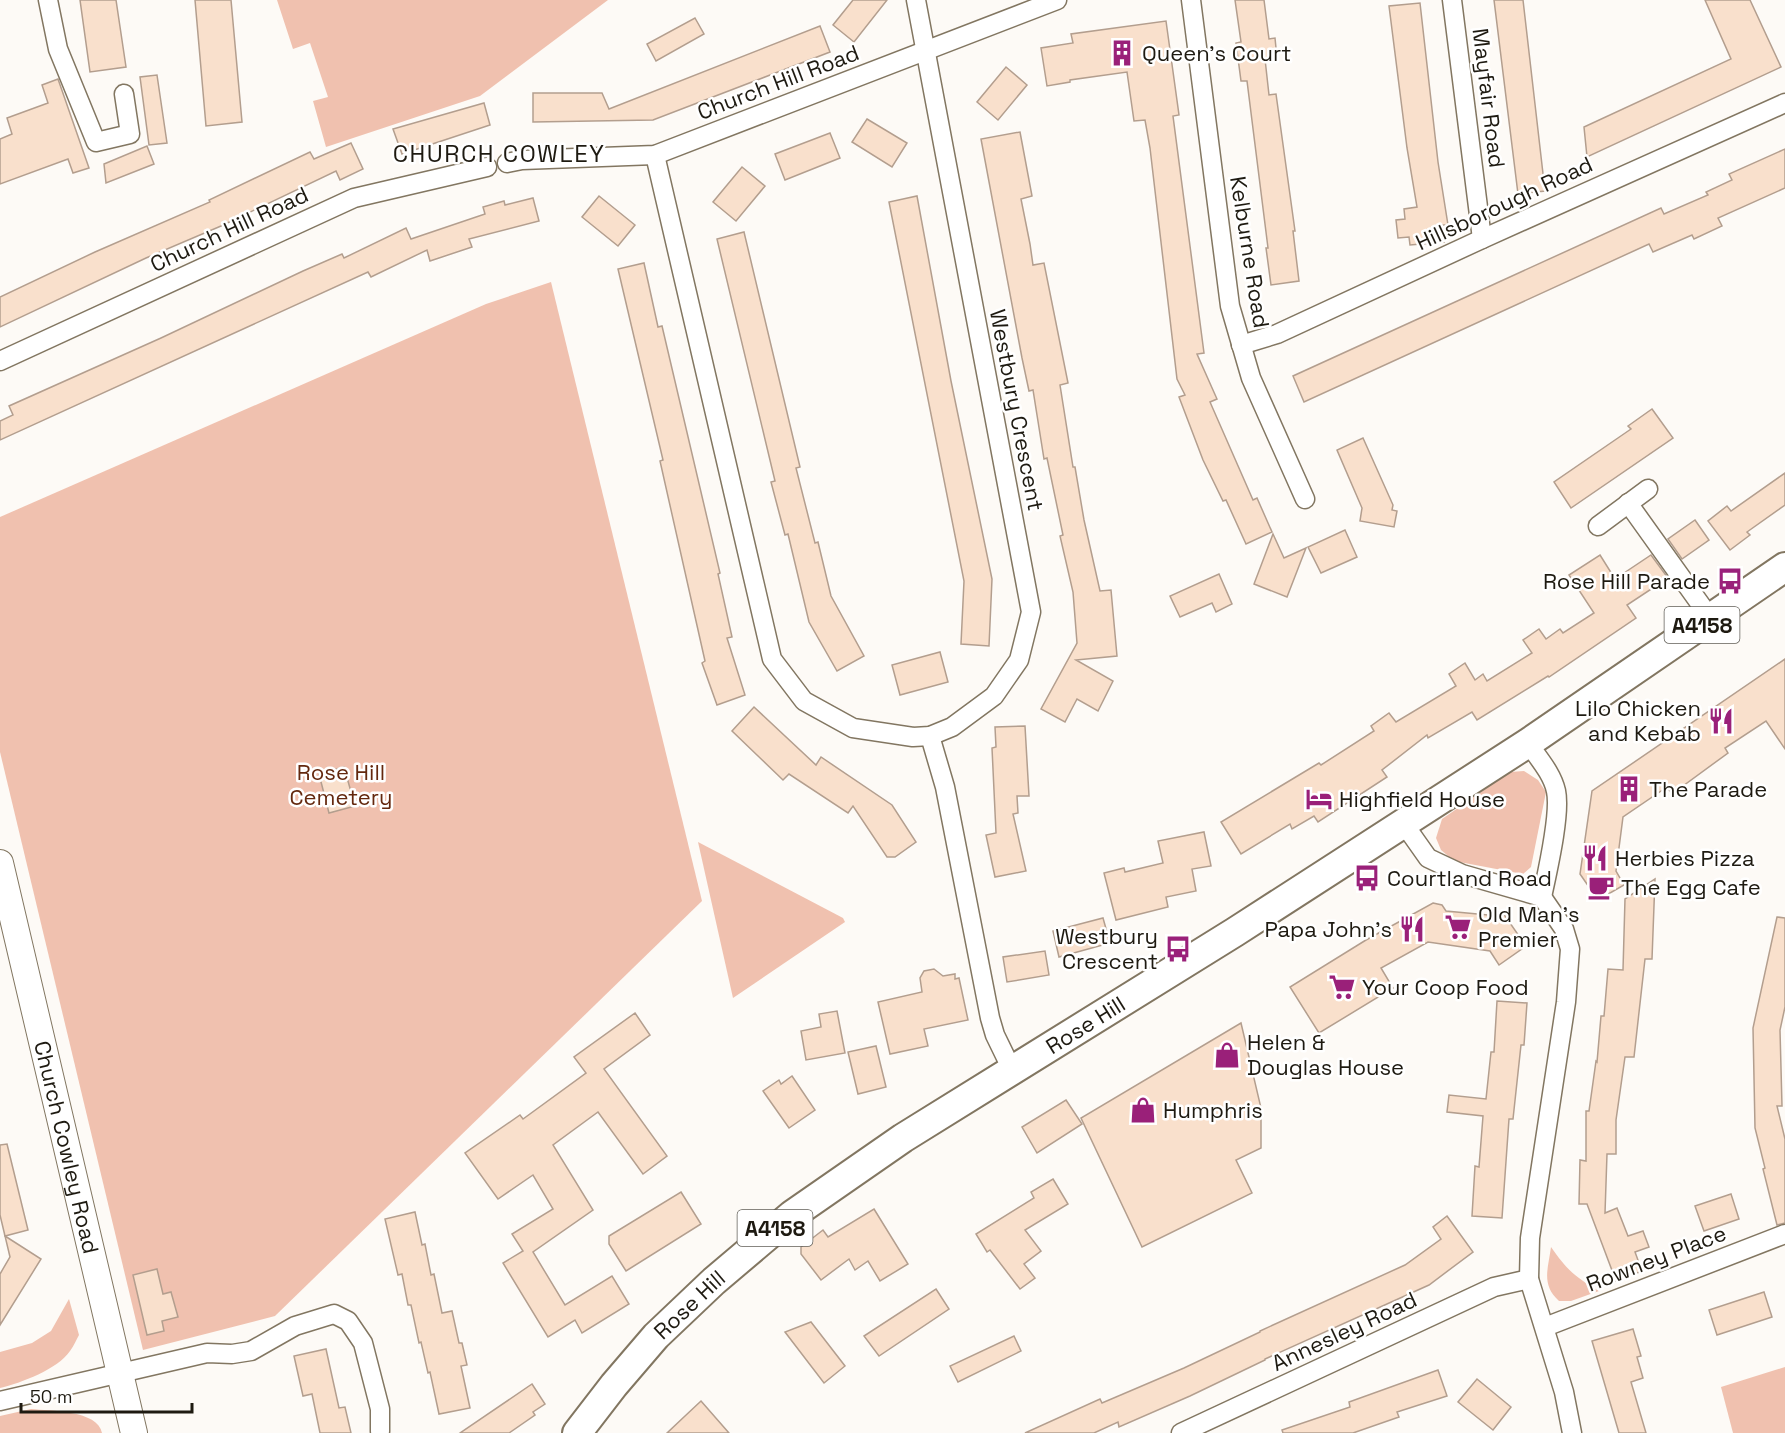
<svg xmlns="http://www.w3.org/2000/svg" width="1785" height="1433" font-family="'Space Grotesk',sans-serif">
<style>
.green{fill:#f0c1af}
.building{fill:#f9e0cc;stroke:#b39e8e;stroke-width:1.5}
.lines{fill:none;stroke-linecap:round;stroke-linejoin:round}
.minor-casing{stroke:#827661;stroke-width:21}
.secondary-casing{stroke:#827661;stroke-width:28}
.primary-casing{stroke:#827661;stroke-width:32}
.minor{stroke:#fff;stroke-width:18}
.secondary{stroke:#fff;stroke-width:26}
.primary{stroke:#fff;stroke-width:28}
.labels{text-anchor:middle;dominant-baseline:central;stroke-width:5;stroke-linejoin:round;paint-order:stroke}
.shield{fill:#fff;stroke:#625f58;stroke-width:1.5}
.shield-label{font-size:21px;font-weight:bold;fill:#1e1a11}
.poi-label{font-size:22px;fill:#1e1a11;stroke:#fff;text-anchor:start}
.street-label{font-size:22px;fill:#1e1a11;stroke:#fff}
.park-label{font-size:22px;fill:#64280e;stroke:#fff}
.neighbourhood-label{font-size:24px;letter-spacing:1.5px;fill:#1e1a11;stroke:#fff}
</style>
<rect width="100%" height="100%" fill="#fdfaf6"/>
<g class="green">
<polygon points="277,0 608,0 480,96 326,147 313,101 328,97 310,43 293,49"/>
<polygon points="551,282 702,901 275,1316 143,1350 0,752 0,517 486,304"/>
<polygon points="1524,771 1538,780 1546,792 1531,867 1523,874 1454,861 1441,850 1436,838 1442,819 1510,772"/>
<polygon points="698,842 843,918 845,922 733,998"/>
<path d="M1551,1247C1567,1270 1575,1277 1599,1291L1571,1301H1559C1541,1285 1548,1269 1551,1247Z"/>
<path d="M69,1299L79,1335C76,1340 74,1346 70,1351C58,1369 21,1383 0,1388V1352L32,1343L51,1331Z"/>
<polygon points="1785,1367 1785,1433 1733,1433 1721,1387"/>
<path d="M31,1409C50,1411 98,1410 102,1433H0V1416Z"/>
</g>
<g class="building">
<polygon points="80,0 116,0 126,67 90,72"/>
<polygon points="195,0 231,0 242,122 206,126"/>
<polygon points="853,0 887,0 854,42 833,25"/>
<polygon points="1235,0 1264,0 1269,39 1275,38 1277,58 1265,59 1269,95 1276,94 1295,231 1293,231 1299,281 1271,285 1266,248 1268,248 1247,81 1241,81 1236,43 1241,42"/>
<polygon points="1494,0 1523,0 1545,191 1518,194"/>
<polygon points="1705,0 1750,0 1781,67 1587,157 1584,127 1731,59"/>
<polygon points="1420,3 1438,162 1448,225 1442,225 1444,242 1410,245 1409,237 1398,238 1396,220 1405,219 1404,209 1417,207 1407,148 1389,6"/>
<polygon points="695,18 704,34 656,61 647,44"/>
<polygon points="1166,21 1179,115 1173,116 1204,353 1197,354 1217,399 1210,402 1253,500 1257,498 1272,532 1246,544 1226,500 1223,501 1203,460 1179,397 1185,395 1177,379 1150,148 1145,120 1134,121 1127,72 1070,80 1070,82 1047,86 1041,48 1073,43 1071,34"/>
<polygon points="820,26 830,52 653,120 533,122 533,93 602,93 609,109"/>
<polygon points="1006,67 1027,85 998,120 977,102"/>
<polygon points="157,75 167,143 149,145 140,77"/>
<polygon points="58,79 89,168 73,173 68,159 0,184 0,139 12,134 7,118 48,103 42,85"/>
<polygon points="484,103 490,125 402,154 393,129"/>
<polygon points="867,119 907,143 892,167 852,142"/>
<polygon points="1020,132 1032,196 1021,199 1030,244 1033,265 1044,263 1068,383 1060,385 1073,467 1075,467 1084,520 1100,591 1111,590 1117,656 1076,660 1113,681 1098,711 1077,699 1065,722 1041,709 1077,643 1073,592 1060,536 1063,535 1047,458 1044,459 1033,390 1029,391 1022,358 981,139"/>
<polygon points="830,133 840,158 785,180 775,154"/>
<polygon points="351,143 363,169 340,180 336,171 221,226 146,258 0,327 0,297 95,252 210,202 209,200 310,152 314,159"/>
<polygon points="147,146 154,164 106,183 104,164"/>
<polygon points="1785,149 1785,188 1718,218 1722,226 1694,239 1692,235 1653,252 1649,244 1304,402 1293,376 1661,208 1664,214 1708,195 1706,192 1732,180 1729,174"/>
<polygon points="742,167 765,186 736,221 713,202"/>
<polygon points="599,196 635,225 618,246 582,217"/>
<polygon points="917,196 951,381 992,579 989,646 961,644 964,581 889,202"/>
<polygon points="533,198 539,221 469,239 472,247 430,261 427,250 371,277 368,272 0,440 0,421 13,415 9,406 161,338 303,271 342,254 344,258 406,228 411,239 485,214 483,207 504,201 505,205"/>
<polygon points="744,232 800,467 796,468 815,543 818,542 831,596 864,656 837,671 809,622 788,534 785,535 771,482 775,481 717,239"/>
<polygon points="644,263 658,327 662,326 720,573 718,574 732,637 727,638 745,695 717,705 702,663 705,661 660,461 663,460 618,269"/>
<polygon points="1652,409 1673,438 1571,508 1554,482 1631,429 1628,426"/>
<polygon points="1363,438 1393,505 1392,510 1397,511 1394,527 1360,521 1362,508 1337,450"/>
<polygon points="1785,473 1785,505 1747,532 1750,535 1730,550 1708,521 1727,506 1731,511"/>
<polygon points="1695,520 1709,540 1682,559 1668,539"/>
<polygon points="1345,530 1357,557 1321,573 1308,547"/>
<polygon points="1273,534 1284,558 1306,548 1287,597 1254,584"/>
<polygon points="1600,555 1615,579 1651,555 1668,578 1627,605 1636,618 1549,677 1548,676 1477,720 1472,712 1428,738 1427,735 1382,770 1387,777 1318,822 1314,816 1292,829 1290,824 1241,854 1221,822 1319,763 1321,765 1374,731 1371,726 1389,713 1396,722 1456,686 1449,674 1465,663 1475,680 1483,674 1487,681 1532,653 1523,640 1539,629 1546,639 1560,629 1563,633 1594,613 1569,575"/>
<polygon points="1219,574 1232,604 1216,612 1212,603 1180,617 1170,596"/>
<polygon points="940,652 948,682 900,695 892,665"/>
<polygon points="1785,659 1785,749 1766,721 1725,748 1728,753 1672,794 1667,787 1623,817 1616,871 1624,885 1598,900 1580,874 1592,791"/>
<polygon points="754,707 816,765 821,757 892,805 916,842 895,857 887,857 853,806 848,813 789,774 783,780 732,731"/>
<polygon points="1025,726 1029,796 1017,796 1018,813 1013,814 1026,871 995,877 986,835 996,833 992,748 996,747 995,727"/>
<polygon points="344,767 355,806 329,813 319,774"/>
<polygon points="1204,832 1211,866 1192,869 1196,891 1166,897 1168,907 1116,920 1104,873 1124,868 1125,872 1163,863 1158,841"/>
<polygon points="1655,879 1652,959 1645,959 1634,1057 1625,1057 1616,1120 1616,1154 1607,1154 1605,1213 1617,1208 1628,1236 1643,1231 1649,1247 1635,1252 1642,1271 1616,1281 1587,1204 1579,1204 1580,1160 1586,1161 1586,1111 1589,1111 1596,1061 1597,1062 1601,1016 1604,1016 1608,969 1623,970 1625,899"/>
<polygon points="1433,903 1442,905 1446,911 1488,915 1494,911 1503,913 1526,946 1499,965 1490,951 1428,942 1381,968 1393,988 1319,1033 1290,987 1366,940"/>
<polygon points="1777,917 1785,918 1785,1007 1780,1030 1782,1106 1777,1106 1785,1139 1785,1223 1777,1225 1763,1169 1765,1168 1755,1128 1753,1028"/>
<polygon points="1103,918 1110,943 1059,957 1053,931"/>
<polygon points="1045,951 1049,975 1007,982 1003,957"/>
<polygon points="934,969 943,976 955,974 955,979 959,978 968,1020 924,1029 928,1046 890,1054 878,1002 922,992 920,978 924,971"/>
<polygon points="1497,1001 1527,1003 1524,1045 1521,1045 1513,1119 1509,1119 1502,1218 1472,1216 1475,1166 1479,1167 1483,1116 1447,1112 1449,1095 1486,1099 1491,1052 1494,1052"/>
<polygon points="837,1011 845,1053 806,1060 801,1031 821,1027 819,1014"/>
<polygon points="635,1013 650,1035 604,1069 667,1156 643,1174 598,1112 553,1145 593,1210 533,1252 565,1305 612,1276 629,1304 582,1333 575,1320 548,1337 503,1263 523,1251 512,1234 553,1209 533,1175 498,1199 465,1153 520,1115 523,1119 586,1073 574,1057"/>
<polygon points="1241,1023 1261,1108 1261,1148 1236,1160 1252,1193 1142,1247 1081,1118"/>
<polygon points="876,1046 886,1087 858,1094 848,1052"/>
<polygon points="792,1076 815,1110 789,1128 763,1091 779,1080 781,1084"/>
<polygon points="1066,1100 1082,1124 1037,1153 1022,1127"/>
<polygon points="7,1144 28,1230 5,1236 0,1215 0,1145"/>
<polygon points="1053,1179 1068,1204 1025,1230 1041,1251 1024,1264 1035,1278 1020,1289 990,1250 987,1252 976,1234 1034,1198 1031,1192"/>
<polygon points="681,1192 701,1224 626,1271 609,1244 609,1236"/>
<polygon points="1731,1194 1739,1219 1704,1231 1695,1206"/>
<polygon points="874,1209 908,1264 880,1281 868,1261 855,1270 849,1259 821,1280 801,1254 801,1247 823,1230 828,1237"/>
<polygon points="415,1212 422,1245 425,1244 431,1275 434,1274 442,1313 452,1311 459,1343 462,1343 467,1365 461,1366 470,1408 439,1414 430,1372 428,1373 421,1342 419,1343 411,1305 408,1305 402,1274 398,1275 385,1219"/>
<polygon points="1447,1216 1473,1252 1429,1285 1265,1359 1265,1360 1190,1396 1119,1427 1118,1422 1094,1433 1025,1433 1100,1399 1102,1403 1184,1368 1260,1332 1260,1331 1405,1265 1441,1239 1433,1227"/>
<polygon points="5,1236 41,1259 0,1325 0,1274 10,1257"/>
<polygon points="157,1269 163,1294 171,1292 178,1317 162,1321 164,1331 147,1335 133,1275"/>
<polygon points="936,1289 949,1309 879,1356 864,1336"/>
<polygon points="1764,1292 1772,1317 1717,1335 1709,1310"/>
<polygon points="811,1322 845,1366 824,1383 785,1332"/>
<polygon points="1633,1329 1641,1356 1637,1357 1643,1378 1631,1382 1646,1433 1619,1433 1592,1341"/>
<polygon points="1014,1336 1021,1351 958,1382 950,1366"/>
<polygon points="326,1349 339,1408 345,1407 351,1433 320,1433 312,1394 303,1396 294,1356"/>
<polygon points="1438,1370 1447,1396 1397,1412 1399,1417 1353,1433 1283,1433 1282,1430 1350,1407 1349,1402"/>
<polygon points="1477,1379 1511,1407 1493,1430 1458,1402"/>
<polygon points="532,1384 545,1404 533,1412 535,1415 509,1433 460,1433"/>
<polygon points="701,1401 729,1433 667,1433 685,1416"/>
</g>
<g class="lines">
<g class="minor-casing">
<g id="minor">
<polyline points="48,0 58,49 96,142 130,134 124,94"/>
<polyline points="1191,0 1230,306 1251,378 1305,499"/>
<polyline points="1452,0 1482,239"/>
<polyline points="655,155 772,659 804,701 853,728 913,737 930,736 952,727 994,696 1019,660 1031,612 916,0"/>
<polyline points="507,163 522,160 655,155 1057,0"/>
<polyline points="1241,345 1277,334 1482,239 1785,103"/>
<polyline points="0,361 354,198 487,167"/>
<polyline points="1628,503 1711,619"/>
<polyline points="1598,526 1648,489"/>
<polyline points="930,736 945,787 990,1018 995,1035 1012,1070"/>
<path d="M1404,824L1428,858L1462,874L1542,897C1547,873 1561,814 1556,791C1552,773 1538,758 1528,743"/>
<polyline points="1542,897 1564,929 1570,949 1566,1002 1530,1238 1529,1279 1564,1392 1572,1433"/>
<polyline points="1545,1327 1785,1234"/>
<polyline points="0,1401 207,1353 232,1354 251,1351 295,1326 334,1314 348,1321 363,1343 380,1409 380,1431"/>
<polyline points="1181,1433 1494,1287 1529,1279"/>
</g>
</g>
<g class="secondary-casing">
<g id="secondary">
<path id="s1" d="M0,863L134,1433"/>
</g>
</g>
<g class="primary-casing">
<g id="primary">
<path id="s2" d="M577,1433L614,1385L656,1336L714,1281L792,1215L903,1138L1235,932L1528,743L1785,567"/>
</g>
</g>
<use href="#minor" class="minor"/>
<use href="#secondary" class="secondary"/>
<use href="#primary" class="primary"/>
</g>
<defs>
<g id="building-bare" transform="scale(2.07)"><path d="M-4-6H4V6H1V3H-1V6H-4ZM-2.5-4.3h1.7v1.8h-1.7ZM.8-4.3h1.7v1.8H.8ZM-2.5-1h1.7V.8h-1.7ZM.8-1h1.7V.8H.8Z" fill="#9a2079" stroke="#fff" stroke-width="2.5" paint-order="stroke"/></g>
<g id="bus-bare" transform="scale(2.07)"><path d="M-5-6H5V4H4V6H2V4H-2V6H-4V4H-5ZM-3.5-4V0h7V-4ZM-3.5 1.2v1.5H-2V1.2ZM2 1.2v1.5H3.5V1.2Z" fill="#9a2079" stroke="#fff" stroke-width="2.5" paint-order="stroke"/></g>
<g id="restaurant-bare" transform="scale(2.07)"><path d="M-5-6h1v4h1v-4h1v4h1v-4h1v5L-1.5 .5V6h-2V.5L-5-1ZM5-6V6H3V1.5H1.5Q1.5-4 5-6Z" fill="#9a2079" stroke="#fff" stroke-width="2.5" paint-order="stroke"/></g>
<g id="hotel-bare" transform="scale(2.07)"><path d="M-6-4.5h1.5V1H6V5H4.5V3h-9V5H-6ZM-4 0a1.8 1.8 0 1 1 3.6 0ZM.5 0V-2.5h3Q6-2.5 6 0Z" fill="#9a2079" stroke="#fff" stroke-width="2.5" paint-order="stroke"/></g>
<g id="cafe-bare" transform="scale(2.07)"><path d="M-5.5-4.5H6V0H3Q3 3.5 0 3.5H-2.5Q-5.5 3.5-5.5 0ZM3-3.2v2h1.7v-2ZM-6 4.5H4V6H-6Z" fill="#9a2079" stroke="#fff" stroke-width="2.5" paint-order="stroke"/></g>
<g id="supermarket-bare" transform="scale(2.07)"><path d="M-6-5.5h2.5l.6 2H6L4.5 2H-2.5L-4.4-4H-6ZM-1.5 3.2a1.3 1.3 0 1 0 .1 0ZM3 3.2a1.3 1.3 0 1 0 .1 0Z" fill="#9a2079" stroke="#fff" stroke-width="2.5" paint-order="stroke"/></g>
<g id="shop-bare" transform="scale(2.07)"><path d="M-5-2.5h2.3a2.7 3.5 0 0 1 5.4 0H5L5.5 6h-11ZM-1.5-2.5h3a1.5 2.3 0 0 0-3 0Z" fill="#9a2079" stroke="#fff" stroke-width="2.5" paint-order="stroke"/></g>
</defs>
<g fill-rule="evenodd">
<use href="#building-bare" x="1122" y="53"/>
<use href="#bus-bare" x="1730" y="581"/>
<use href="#restaurant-bare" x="1721" y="721"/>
<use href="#building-bare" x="1629" y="789"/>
<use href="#hotel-bare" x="1319" y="799"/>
<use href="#restaurant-bare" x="1595" y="858"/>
<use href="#bus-bare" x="1367" y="878"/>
<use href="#cafe-bare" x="1601" y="887"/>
<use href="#supermarket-bare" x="1458" y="927"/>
<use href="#restaurant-bare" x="1412" y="929"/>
<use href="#bus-bare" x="1178" y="949"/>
<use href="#supermarket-bare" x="1342" y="987"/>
<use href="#shop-bare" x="1227" y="1055"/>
<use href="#shop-bare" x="1143" y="1110"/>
</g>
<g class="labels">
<g class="shield">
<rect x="1664.5" y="607" width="75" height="36" rx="4.5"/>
<rect x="737.5" y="1210" width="75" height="36" rx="4.5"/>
</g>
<g class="shield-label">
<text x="1702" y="625">A4158</text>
<text x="775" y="1228">A4158</text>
</g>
<g class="poi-label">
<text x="1142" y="53">Queen's Court</text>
<text x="1710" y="581" text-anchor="end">Rose Hill Parade</text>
<text x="1701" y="708" text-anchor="end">Lilo Chicken<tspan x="1701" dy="25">and Kebab</tspan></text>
<text x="1649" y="789">The Parade</text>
<text x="1339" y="799">Highfield House</text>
<text x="1615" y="858">Herbies Pizza</text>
<text x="1387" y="878">Courtland Road</text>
<text x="1621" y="887">The Egg Cafe</text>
<text x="1478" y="914">Old Man's<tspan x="1478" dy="25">Premier</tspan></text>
<text x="1392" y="929" text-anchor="end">Papa John's</text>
<text x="1158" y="936" text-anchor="end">Westbury<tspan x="1158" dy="25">Crescent</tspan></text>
<text x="1362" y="987">Your Coop Food</text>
<text x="1247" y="1042">Helen &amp;<tspan x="1247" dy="25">Douglas House</tspan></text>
<text x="1163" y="1110">Humphris</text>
</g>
<g class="street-label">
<text transform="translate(778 82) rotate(-21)">Church Hill Road</text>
<text transform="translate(1489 98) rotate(83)">Mayfair Road</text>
<text transform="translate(1504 203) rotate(-25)">Hillsborough Road</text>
<text transform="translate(229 229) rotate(-25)">Church Hill Road</text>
<text transform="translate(1250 252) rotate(81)">Kelburne Road</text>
<text transform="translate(1017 410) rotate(79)">Westbury Crescent</text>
<text stroke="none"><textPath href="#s2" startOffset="657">Rose Hill</textPath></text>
<text stroke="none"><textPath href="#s1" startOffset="292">Church Cowley Road</textPath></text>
<text transform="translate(1656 1258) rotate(-21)">Rowney Place</text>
<text stroke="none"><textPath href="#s2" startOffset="171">Rose Hill</textPath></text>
<text transform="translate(1344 1331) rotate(-25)">Annesley Road</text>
</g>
<g class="park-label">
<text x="341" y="772">Rose Hill<tspan x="341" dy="25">Cemetery</tspan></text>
</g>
<g class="neighbourhood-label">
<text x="499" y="153">CHURCH COWLEY</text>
</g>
</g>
<path d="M21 1403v9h171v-9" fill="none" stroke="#1e1a11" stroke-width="3"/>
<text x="30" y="1403" font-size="18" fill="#1e1a11" stroke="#ffffff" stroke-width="4.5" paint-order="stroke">50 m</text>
</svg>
